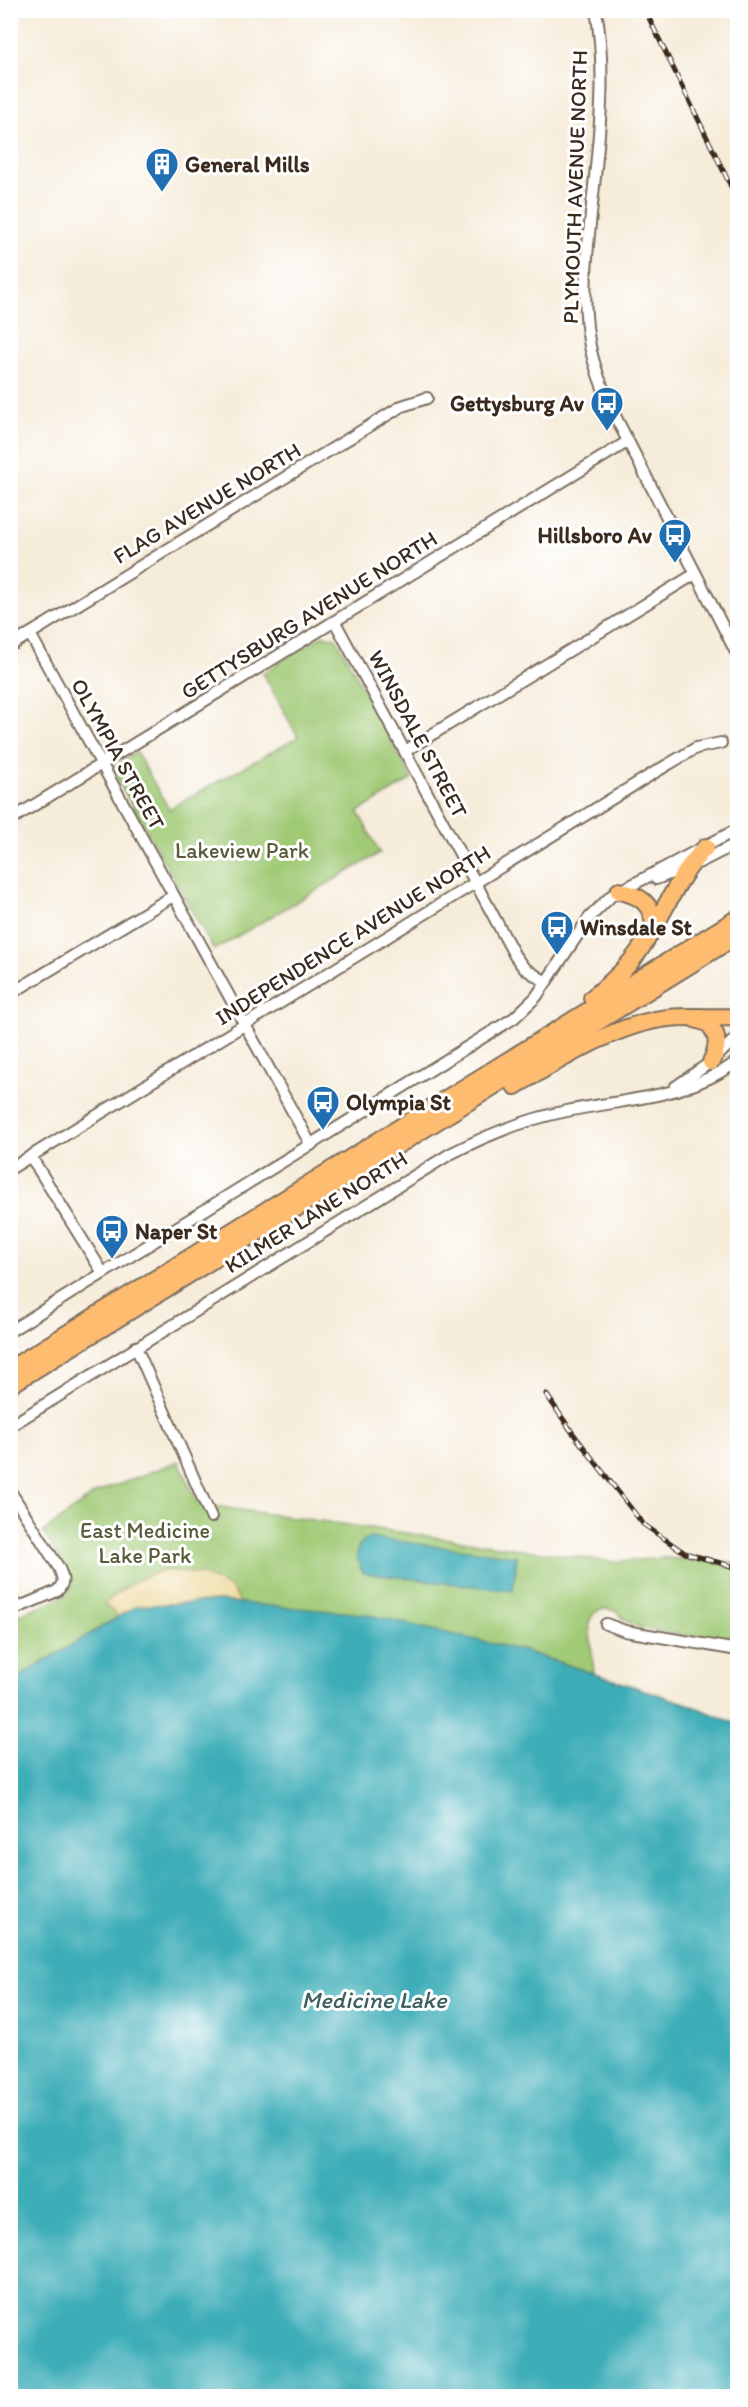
<svg xmlns="http://www.w3.org/2000/svg" width="748" height="2407" font-family="Itim,sans-serif">
<style>
.green{fill:#a0ca76;stroke:#6e7a4a;stroke-width:1.5}
.sand{fill:#eeda9e;stroke:#94825e;stroke-width:1.5}
.water{fill:#3dadb8;stroke:#3c6c6b;stroke-width:1.5}
.lines{fill:none;stroke-linecap:round;stroke-linejoin:round}
.minor-casing{stroke:#7c6e60;stroke-width:14}
.highway-casing{stroke:#7c6e60;stroke-width:20}
.minor{stroke:#fff;stroke-width:10}
.highway{stroke:#febc70;stroke-width:16}
.rail-casing{stroke:#3b2a1e;stroke-width:5}
.rail{stroke:#fff;stroke-width:3;stroke-dasharray:9;stroke-linecap:butt}
.labels{text-anchor:middle;dominant-baseline:central;stroke-width:6;stroke-linejoin:round;paint-order:stroke}
.poi-label{font-size:22px;font-weight:bold;fill:#3b2a1e;stroke:#fff;text-anchor:start}
.street-label{font-size:22px;fill:#3b2a1e;stroke:#fff}
.park-label{font-size:22px;fill:#595a38;stroke:#fff}
.water-label{font-size:24px;font-style:italic;fill:#3c5e5c;stroke:#fff}
</style>
<rect width="100%" height="100%" fill="#fff"/>
<filter id="ink" filterUnits="userSpaceOnUse"><feTurbulence type="fractalNoise" baseFrequency=".0167" numOctaves="2"/><feDisplacementMap in="SourceGraphic" scale="12" xChannelSelector="R" yChannelSelector="G"/><feConvolveMatrix kernelMatrix="1 2 1 2 8 2 1 2 1" color-interpolation-filters="sRGB"/></filter>
<filter id="wash" filterUnits="userSpaceOnUse"><feTurbulence type="fractalNoise" baseFrequency=".008" numOctaves="4" result="noise"/><feDisplacementMap in="SourceGraphic" scale="24" xChannelSelector="R" yChannelSelector="G"/><feGaussianBlur stdDeviation="1.35" result="paint"/><feColorMatrix in="noise" values="0 0 0 0 0 0 0 0 0 0 0 0 0 0 0 0 0 1.4 0 .05"/><feComposite in="paint" operator="in"/></filter>
<g filter="url(#wash)">
<rect width="100%" height="100%" fill="#f6ecda"/>
<g class="green">
<polygon points="323,635 336,638 412,779 358,812 380,853 214,950 115,775 115,765 136,752 169,809 298,737 263,673"/>
<polygon points="179,1461 198,1504 612,1562 663,1558 737,1563 737,1644 641,1628 625,1621 618,1612 606,1608 594,1613 589,1622 594,1674 524,1651 136,1606 11,1682 11,1618 66,1595 71,1586 70,1576 43,1532 96,1493"/>
</g>
<path class="sand" d="M167,1570L203,1575L230,1587L241,1603L218,1601L136,1606L118,1617L104,1604C126,1586 138,1576 167,1570Z"/>
<g class="water">
<path d="M370,1538L517,1556L513,1591L364,1573C354,1560 353,1543 370,1538Z"/>
<polygon points="218,1601 365,1614 524,1651 688,1704 737,1724 737,2396 11,2396 11,1682 136,1606"/>
</g>
</g>
<g filter="url(#ink)">
<g class="lines">
<g class="minor-casing">
<g id="minor">
<path d="M596,10C609,84 596,160 589,234C586,267 583,301 588,334C591,359 601,384 611,408L738,656"/>
<polyline points="335,622 515,956 524,968 546,982"/>
<polyline points="30,634 311,1145"/>
<polyline points="10,646 402,406 427,398"/>
<polyline points="405,751 695,574"/>
<polyline points="10,820 627,442"/>
<polyline points="656,879 700,862 738,843"/>
<polyline points="10,994 173,896"/>
<polyline points="675,1087 711,1062 738,1036"/>
<polyline points="31,1157 103,1273"/>
<polyline points="10,1169 657,771 696,748 721,743"/>
<polyline points="10,1331 514,1018 536,997 589,918 611,896 738,829"/>
<polyline points="136,1347 211,1517"/>
<path d="M10,1426L450,1154C487,1135 526,1119 567,1111C625,1099 688,1098 738,1061"/>
<path d="M10,1491L59,1568C63,1578 65,1583 57,1591L10,1611"/>
<polyline points="606,1624 625,1631 738,1650"/>
</g>
</g>
<g class="highway-casing">
<g id="highway">
<path d="M619,891C640,895 653,904 654,927"/>
<path d="M592,998C611,983 630,966 643,945C665,912 678,875 706,847"/>
<path d="M695,1019L708,1023C720,1036 718,1047 711,1062"/>
<path d="M515,1086C560,1060 615,1024 668,1018C691,1016 714,1018 738,1017"/>
<polyline points="10,1369 738,918"/>
<polyline points="10,1385 738,935"/>
</g>
</g>
<use href="#minor" class="minor"/>
<use href="#highway" class="highway"/>
<g class="rail-casing">
<g id="rail">
<polyline points="645,10 738,201"/>
<polyline points="546,1394 572,1432 643,1524 685,1553 738,1568"/>
</g>
</g>
<use href="#rail" class="rail"/>
</g>
</g>
<defs>
<g id="building-pin" transform="scale(1.725)"><path d="M0 17L-7.5 6A9.5 9.5 0 1 1 7.5 6Z" fill="#1f6fb2" stroke="#fff"/><path d="M-4-6H4V6H1V3H-1V6H-4ZM-2.5-4.3h1.7v1.8h-1.7ZM.8-4.3h1.7v1.8H.8ZM-2.5-1h1.7V.8h-1.7ZM.8-1h1.7V.8H.8Z" fill="#fff"/></g>
<g id="bus-pin" transform="scale(1.725)"><path d="M0 17L-7.5 6A9.5 9.5 0 1 1 7.5 6Z" fill="#1f6fb2" stroke="#fff"/><path d="M-5-6H5V4H4V6H2V4H-2V6H-4V4H-5ZM-3.5-4V0h7V-4ZM-3.5 1.2v1.5H-2V1.2ZM2 1.2v1.5H3.5V1.2Z" fill="#fff"/></g>
</defs>
<g fill-rule="evenodd">
<use href="#building-pin" x="162" y="164"/>
<use href="#bus-pin" x="607" y="403"/>
<use href="#bus-pin" x="675" y="535"/>
<use href="#bus-pin" x="557" y="927"/>
<use href="#bus-pin" x="323" y="1102"/>
<use href="#bus-pin" x="112" y="1231"/>
</g>
<g class="labels">
<g class="poi-label">
<text x="185" y="164">General Mills</text>
<text x="584" y="403" text-anchor="end">Gettysburg Av</text>
<text x="652" y="535" text-anchor="end">Hillsboro Av</text>
<text x="580" y="927">Winsdale St</text>
<text x="346" y="1102">Olympia St</text>
<text x="135" y="1231">Naper St</text>
</g>
<g class="street-label">
<text transform="translate(575 187) rotate(-88)">PLYMOUTH AVENUE NORTH</text>
<text transform="translate(207 503) rotate(-31)">FLAG AVENUE NORTH</text>
<text transform="translate(309 615) rotate(-32)">GETTYSBURG AVENUE NORTH</text>
<text transform="translate(418 734) rotate(62)">WINSDALE STREET</text>
<text transform="translate(118 754) rotate(61)">OLYMPIA STREET</text>
<text transform="translate(353 935) rotate(-32)">INDEPENDENCE AVENUE NORTH</text>
<text transform="translate(316 1212) rotate(-32)">KILMER LANE NORTH</text>
</g>
<g class="park-label">
<text x="242" y="850">Lakeview Park</text>
<text x="145" y="1530">East Medicine<tspan x="145" dy="25">Lake Park</tspan></text>
</g>
<g class="water-label">
<text x="374" y="1999">Medicine Lake</text>
</g>
</g>
<rect width="748" height="2407" fill="none" stroke="#fff" stroke-width="36"/>
</svg>
